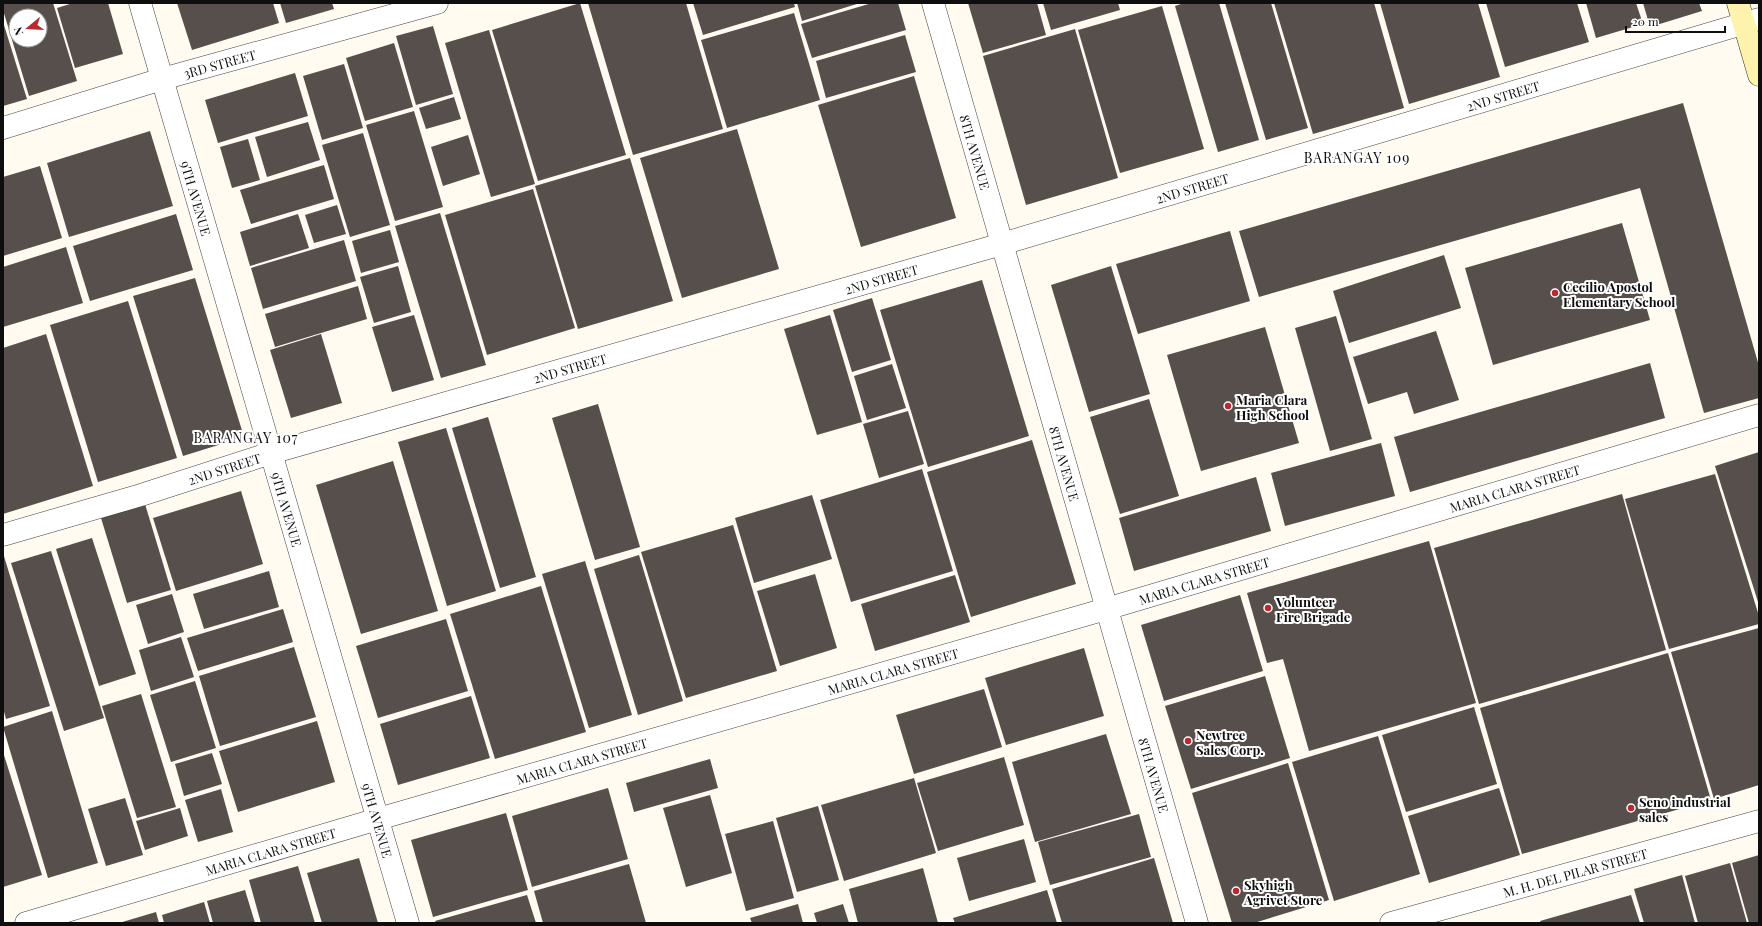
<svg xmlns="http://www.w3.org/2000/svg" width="1762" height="926" font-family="'Playfair Display',serif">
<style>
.building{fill:#574f4b;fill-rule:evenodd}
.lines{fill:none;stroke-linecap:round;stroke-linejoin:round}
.street-casing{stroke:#414141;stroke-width:23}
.secondary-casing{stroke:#303030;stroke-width:23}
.street{stroke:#fff;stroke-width:22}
.secondary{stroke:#fdf3ac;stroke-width:22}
.poi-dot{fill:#bc2832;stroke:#fff;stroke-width:1.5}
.labels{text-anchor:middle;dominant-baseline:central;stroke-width:4;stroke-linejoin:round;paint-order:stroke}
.street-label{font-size:13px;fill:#0e0e0e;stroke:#fff}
.poi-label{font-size:13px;font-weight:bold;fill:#0e0e0e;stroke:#fff;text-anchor:start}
.neighbourhood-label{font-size:14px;letter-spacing:1px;fill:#0e0e0e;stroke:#fff}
</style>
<rect width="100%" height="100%" fill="#fffbf0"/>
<g class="building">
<path d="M3,3H53L77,81L29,96L3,10ZM16,16H40V40H16Z"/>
<polygon points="73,3 108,3 123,54 75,68 57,8"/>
<polygon points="177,3 273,3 279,23 192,50"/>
<polygon points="280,3 332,3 334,9 286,23"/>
<polygon points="580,3 626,155 538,181 492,30"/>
<polygon points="588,3 686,3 723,129 633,155"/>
<polygon points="693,3 794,3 795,7 703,35"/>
<polygon points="797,3 860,3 802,21"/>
<polygon points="872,3 898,3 906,30 812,58 801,24"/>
<polygon points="968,3 1037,3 1046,35 983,53"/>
<polygon points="1043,3 1118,3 1120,10 1051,30"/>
<polygon points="1184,3 1219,3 1259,140 1218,152 1175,6"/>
<polygon points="1225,3 1271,3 1308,128 1266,140"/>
<polygon points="1274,3 1374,3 1404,108 1313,134"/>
<polygon points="1380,3 1478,3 1500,77 1409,104"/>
<polygon points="1486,3 1577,3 1589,42 1505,67"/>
<polygon points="1586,3 1636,3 1643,24 1596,38"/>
<polygon points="1643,3 1699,3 1702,11 1650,27"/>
<polygon points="1162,6 1204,149 1120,173 1078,30"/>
<polygon points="794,13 820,100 727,128 701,40"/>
<polygon points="3,22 27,99 3,106"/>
<polygon points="433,26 453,94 416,105 396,36"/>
<polygon points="1075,29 1118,178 1026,205 983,56"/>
<polygon points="489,30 535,184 491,197 445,43"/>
<polygon points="905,35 916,72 826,98 816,61"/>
<polygon points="394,43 413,107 365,121 346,58"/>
<polygon points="344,64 363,128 322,140 303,76"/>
<polygon points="295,73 308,116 218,143 205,100"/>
<polygon points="914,76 956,218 861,247 818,105"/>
<polygon points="454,97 461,119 426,129 419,108"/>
<polygon points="1683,103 1759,366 1759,398 1704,413 1640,188 1259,297 1239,231"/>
<polygon points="414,111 443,207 395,221 366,125"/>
<polygon points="308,122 320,160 267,177 255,137"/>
<polygon points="737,129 779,269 682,298 640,158"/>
<polygon points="150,131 173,206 69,237 47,163"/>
<polygon points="363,133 390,225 350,237 322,145"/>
<polygon points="468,135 480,174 443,186 431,147"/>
<polygon points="248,139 260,180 232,188 220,147"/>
<polygon points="630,158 673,301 578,329 535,186"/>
<polygon points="324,165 334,199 251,224 240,190"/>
<polygon points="40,166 62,238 3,256 3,177"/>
<polygon points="533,189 575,328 487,355 445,215"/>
<polygon points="337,205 346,234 314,243 305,215"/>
<polygon points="440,213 486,365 441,378 395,226"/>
<polygon points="176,214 193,270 90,301 73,246"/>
<polygon points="298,214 309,248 250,266 240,232"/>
<polygon points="1622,223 1650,320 1493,365 1465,268"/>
<polygon points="390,230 399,262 361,273 352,241"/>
<polygon points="1230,231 1250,301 1138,334 1116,264"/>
<polygon points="344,240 356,281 263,309 251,268"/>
<polygon points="66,247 83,303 3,327 3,267"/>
<polygon points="1444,255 1461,308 1349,343 1333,291"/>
<polygon points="398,266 411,312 374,323 360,277"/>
<polygon points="1111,266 1150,394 1089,412 1051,285"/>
<polygon points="195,278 244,437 183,456 133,296"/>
<polygon points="982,280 1029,436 928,467 880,310"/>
<polygon points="358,286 367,319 275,347 265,314"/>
<polygon points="872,298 891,360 852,372 833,310"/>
<polygon points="128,301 177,458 98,482 50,325"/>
<polygon points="414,315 434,380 392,392 372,327"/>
<polygon points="830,315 862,422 817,435 784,329"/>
<polygon points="1336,316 1372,439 1330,451 1295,328"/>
<polygon points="1265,327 1299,443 1201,471 1167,355"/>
<polygon points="1436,331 1459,400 1414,414 1407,392 1368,404 1353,357"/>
<polygon points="46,334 93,486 3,514 3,348"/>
<polygon points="321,334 342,403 291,418 270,350"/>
<polygon points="1650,363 1665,418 1410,492 1394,437"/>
<polygon points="892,364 906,408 867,420 854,376"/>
<polygon points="1149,399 1179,496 1120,514 1090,417"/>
<polygon points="598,404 640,547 595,560 552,418"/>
<polygon points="908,411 924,464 879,478 863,424"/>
<polygon points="488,417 536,577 500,588 452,428"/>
<polygon points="446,428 496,591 447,606 398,442"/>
<polygon points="1032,440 1076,584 971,617 927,472"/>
<polygon points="1381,443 1395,496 1285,526 1271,473"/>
<polygon points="1759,452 1759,605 1715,466"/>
<polygon points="393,461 438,611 361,634 316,485"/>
<polygon points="922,469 953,571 851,602 820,500"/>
<polygon points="1715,474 1759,616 1759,624 1669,649 1625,499"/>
<polygon points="1256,477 1271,531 1134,571 1119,518"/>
<polygon points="241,491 263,564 176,591 153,518"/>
<polygon points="1622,494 1666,650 1479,704 1434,548"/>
<polygon points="812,495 832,559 754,583 735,518"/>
<polygon points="145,504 171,590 127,603 101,518"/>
<polygon points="733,525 777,671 686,698 641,552"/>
<polygon points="92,538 136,674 99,686 56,549"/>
<polygon points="1429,541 1476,703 1309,751 1283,659 1267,663 1247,593"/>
<polygon points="51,551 104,718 64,731 11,563"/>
<polygon points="3,553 50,706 6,719 3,708"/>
<polygon points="639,555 683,701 638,715 594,569"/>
<polygon points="585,561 632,715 589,728 542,574"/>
<polygon points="269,571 279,607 204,629 193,594"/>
<polygon points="815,574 837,648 780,666 757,591"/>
<polygon points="955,575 970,622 875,651 861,604"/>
<polygon points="541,586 586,732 495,759 450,614"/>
<polygon points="172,594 184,632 148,644 136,605"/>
<polygon points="1240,595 1263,671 1164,701 1141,625"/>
<polygon points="283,609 293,642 198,671 187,638"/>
<polygon points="446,619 468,691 378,718 356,646"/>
<polygon points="1759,628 1759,785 1714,799 1671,652"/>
<polygon points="181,637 194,677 151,691 139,650"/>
<polygon points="294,647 316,717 220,746 199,676"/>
<polygon points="1084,648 1104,716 1006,745 985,678"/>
<polygon points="1668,653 1711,800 1522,854 1480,708"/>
<polygon points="1265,676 1290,758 1191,789 1165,706"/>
<polygon points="195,681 216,748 171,762 150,695"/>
<polygon points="984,689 1002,747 914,774 896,715"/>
<polygon points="141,694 176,807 137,818 102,706"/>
<polygon points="471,696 490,758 398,785 380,724"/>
<polygon points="1474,707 1497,784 1406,812 1382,735"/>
<polygon points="52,711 98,863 48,878 3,727"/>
<polygon points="317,721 335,782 238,812 219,751"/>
<polygon points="1106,734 1131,814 1035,842 1012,762"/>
<polygon points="1378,736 1420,874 1334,901 1292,762"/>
<polygon points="3,752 42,875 3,887"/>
<polygon points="212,753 222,784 184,796 175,764"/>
<polygon points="1004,757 1024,825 938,851 917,783"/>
<polygon points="710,759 718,788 634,812 626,783"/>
<polygon points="1288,763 1329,900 1254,923 1232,923 1192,793"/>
<polygon points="914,778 936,853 844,881 821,805"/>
<polygon points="608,788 628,859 532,887 512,816"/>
<polygon points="1499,788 1520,855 1429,883 1408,816"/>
<polygon points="221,789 233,832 198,842 185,800"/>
<polygon points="710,795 732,873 686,887 663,808"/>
<polygon points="125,798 143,855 106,866 88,809"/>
<polygon points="818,806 839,880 797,892 776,818"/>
<polygon points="180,808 188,836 145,850 136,821"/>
<polygon points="506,813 528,890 433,917 411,840"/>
<polygon points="1139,814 1151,857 1050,885 1038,842"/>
<polygon points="773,821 794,898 746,911 725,834"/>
<polygon points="1024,839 1036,882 969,901 957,858"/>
<polygon points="1759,855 1759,922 1749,923 1732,863"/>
<polygon points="359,858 378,923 322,923 307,873"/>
<polygon points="1154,858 1173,923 1062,923 1052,889"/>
<polygon points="1730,863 1747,923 1698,923 1685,876"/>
<polygon points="629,864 646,923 543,923 534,891"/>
<polygon points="298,866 315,923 261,923 249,880"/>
<polygon points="923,868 938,923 858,923 849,889"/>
<polygon points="1682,875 1695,923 1644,923 1634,889"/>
<polygon points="245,890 255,923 213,923 207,901"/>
<polygon points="1047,890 1057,923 955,923 953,918"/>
<polygon points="527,895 536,923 436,923 435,921"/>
<polygon points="1631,895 1640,923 1541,923 1540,921"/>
<polygon points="204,902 210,923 164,923 162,915"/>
<polygon points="798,904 803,923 752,923 750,918"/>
<polygon points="843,904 849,923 817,923 814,913"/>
<polygon points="156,912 159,923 119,923"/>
</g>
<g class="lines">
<g class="street-casing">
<g id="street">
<path id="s1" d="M140,3L408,923"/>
<path id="s2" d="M933,3L1197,923"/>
<path id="s3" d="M3,128L162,79L437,3"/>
<path id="s4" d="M3,535L141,495L271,453L1002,244L1759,19"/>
<path id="s5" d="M26,923L378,819L1106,609L1759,415"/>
<path id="s6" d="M1391,923L1759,821"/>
</g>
</g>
<g class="secondary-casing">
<polyline id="secondary" points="1738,3 1759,75"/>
</g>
<use href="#street" class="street"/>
<use href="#secondary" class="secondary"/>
</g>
<g class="poi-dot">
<circle cx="1555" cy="293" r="4"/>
<circle cx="1228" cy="406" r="4"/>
<circle cx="1268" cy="608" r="4"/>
<circle cx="1188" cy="741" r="4"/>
<circle cx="1631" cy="808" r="4"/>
<circle cx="1236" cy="891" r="4"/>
</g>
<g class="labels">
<g class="street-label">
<text stroke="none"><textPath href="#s3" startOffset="226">3RD STREET</textPath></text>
<text stroke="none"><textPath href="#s4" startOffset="1563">2ND STREET</textPath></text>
<text stroke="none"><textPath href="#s2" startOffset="155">8TH AVENUE</textPath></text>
<text stroke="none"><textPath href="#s4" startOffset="1239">2ND STREET</textPath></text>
<text stroke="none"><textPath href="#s1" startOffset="203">9TH AVENUE</textPath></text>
<text stroke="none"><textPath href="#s4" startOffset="915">2ND STREET</textPath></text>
<text stroke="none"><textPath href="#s4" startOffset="591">2ND STREET</textPath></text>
<text stroke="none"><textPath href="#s2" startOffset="479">8TH AVENUE</textPath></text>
<text stroke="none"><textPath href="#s4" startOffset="231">2ND STREET</textPath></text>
<text stroke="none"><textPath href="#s5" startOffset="1551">MARIA CLARA STREET</textPath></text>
<text stroke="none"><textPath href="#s1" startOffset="527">9TH AVENUE</textPath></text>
<text stroke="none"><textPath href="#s5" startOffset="1227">MARIA CLARA STREET</textPath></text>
<text stroke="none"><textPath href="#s5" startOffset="903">MARIA CLARA STREET</textPath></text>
<text stroke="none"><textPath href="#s5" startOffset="579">MARIA CLARA STREET</textPath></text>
<text stroke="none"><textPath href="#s2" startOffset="803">8TH AVENUE</textPath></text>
<text stroke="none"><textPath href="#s1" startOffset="851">9TH AVENUE</textPath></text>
<text stroke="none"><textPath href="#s5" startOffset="255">MARIA CLARA STREET</textPath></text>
<text stroke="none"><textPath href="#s6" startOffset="191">M. H. DEL PILAR STREET</textPath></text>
</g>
<g class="poi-label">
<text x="1563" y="286">Cecilio Apostol<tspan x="1563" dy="15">Elementary School</tspan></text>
<text x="1236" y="399">Maria Clara<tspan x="1236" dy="15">High School</tspan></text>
<text x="1276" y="601">Volunteer<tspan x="1276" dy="15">Fire Brigade</tspan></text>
<text x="1196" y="734">Newtree<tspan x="1196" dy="15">Sales Corp.</tspan></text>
<text x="1639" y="801">Seno industrial<tspan x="1639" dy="15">sales</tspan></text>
<text x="1244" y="884">Skyhigh<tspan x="1244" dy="15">Agrivet Store</tspan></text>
</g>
<g class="neighbourhood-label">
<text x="1357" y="157">BARANGAY 109</text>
<text x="246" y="437">BARANGAY 107</text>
</g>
</g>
<rect width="1762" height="926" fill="none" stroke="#0e0e0e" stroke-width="8"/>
<g transform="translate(28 28) rotate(252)"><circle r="19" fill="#ffffff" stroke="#9f9f9f"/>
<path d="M0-3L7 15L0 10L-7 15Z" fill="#bc2832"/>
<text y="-6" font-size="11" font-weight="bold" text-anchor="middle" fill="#0e0e0e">N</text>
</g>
<path d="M1626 26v6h99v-6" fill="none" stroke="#0e0e0e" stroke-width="2"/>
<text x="1632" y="26" font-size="12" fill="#0e0e0e" stroke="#ffffff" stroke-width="3" paint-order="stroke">20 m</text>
</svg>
